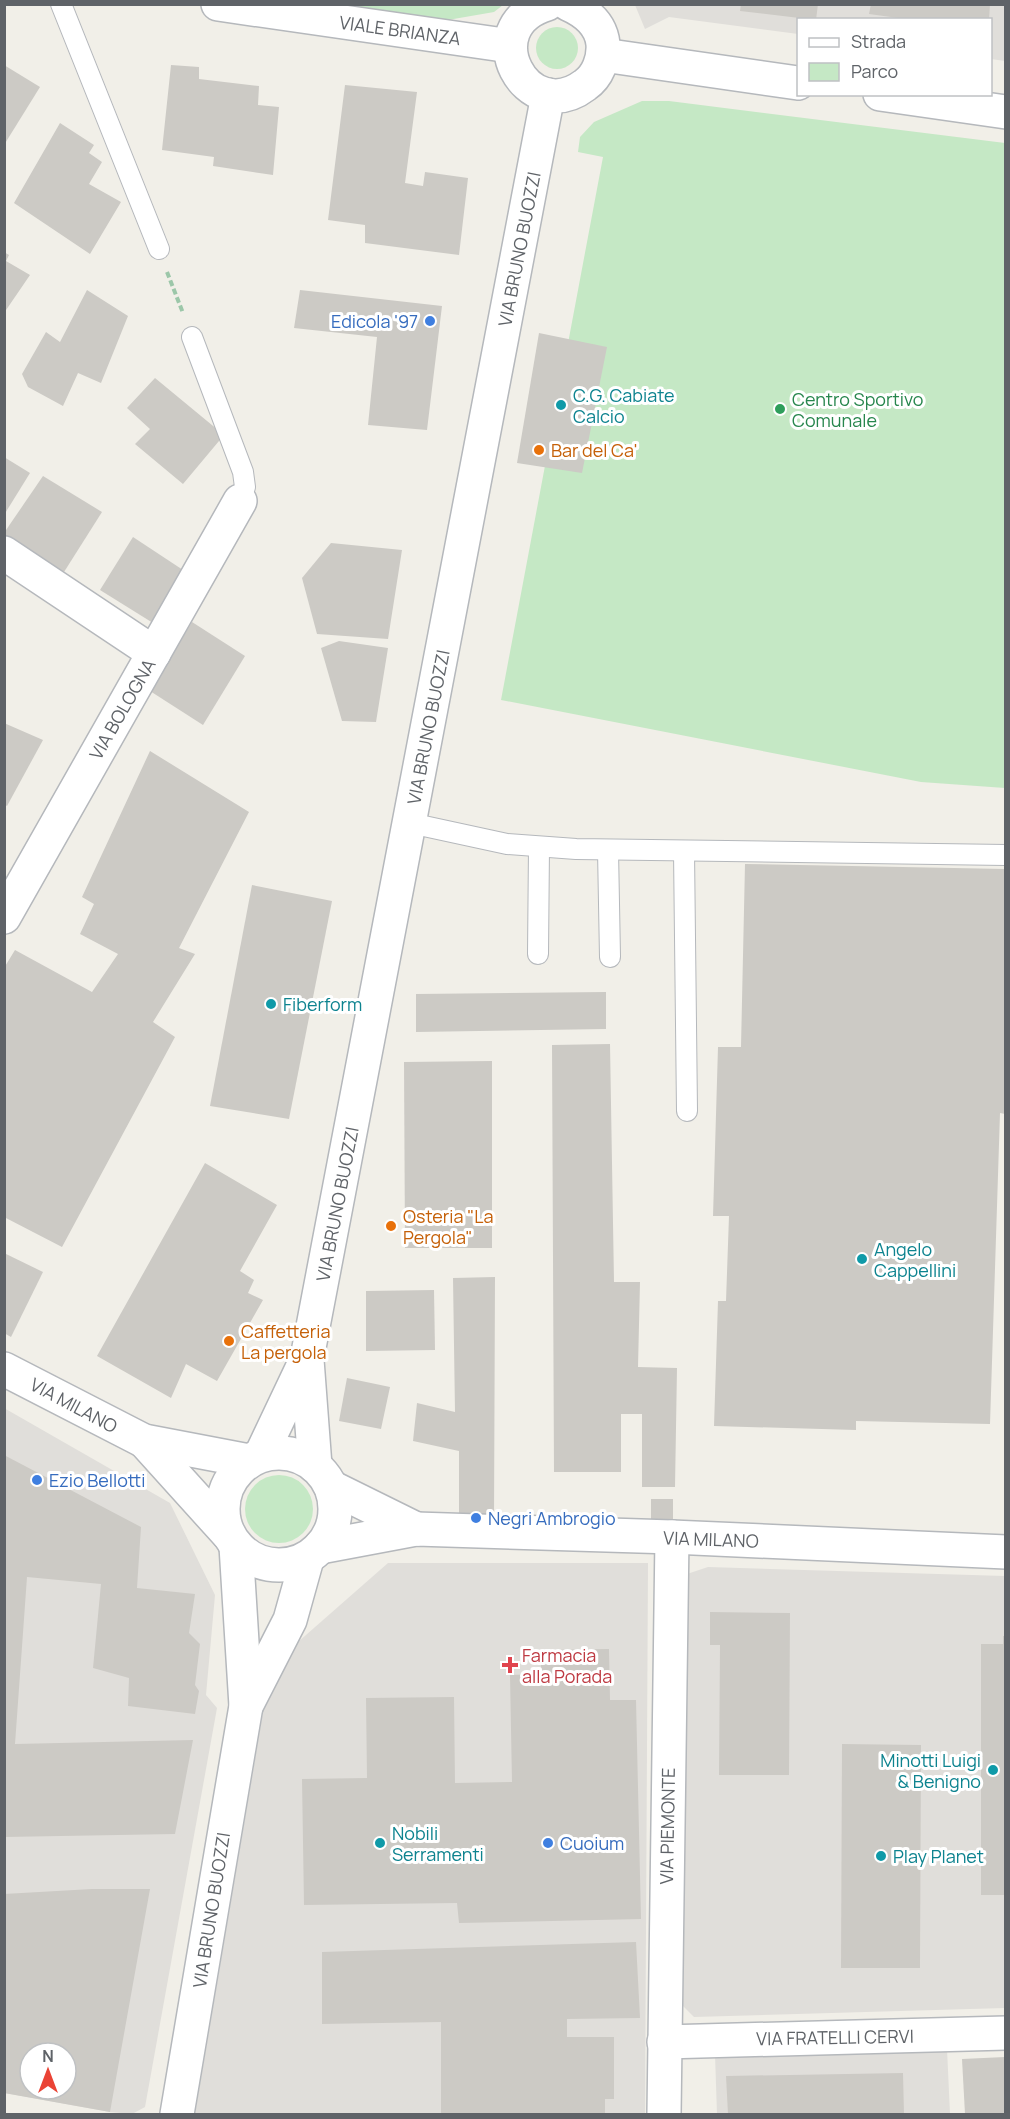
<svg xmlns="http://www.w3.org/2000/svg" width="1010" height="2119" font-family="Manrope,sans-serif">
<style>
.industrial{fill:#e0deda;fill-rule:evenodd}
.green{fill:#c5e8c5}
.building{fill:#cccac5;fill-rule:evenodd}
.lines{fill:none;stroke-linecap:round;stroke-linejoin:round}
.service-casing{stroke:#b5b8bc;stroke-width:22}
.minor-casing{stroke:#b5b8bc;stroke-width:36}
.tertiary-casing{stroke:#b5b8bc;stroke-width:36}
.path{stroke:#9cc7a9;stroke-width:4;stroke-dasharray:6 3;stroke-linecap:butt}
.service{stroke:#fff;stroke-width:20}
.minor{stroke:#fff;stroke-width:33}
.tertiary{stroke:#fff;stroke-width:33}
.shop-dot{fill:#3f7fe0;stroke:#fff;stroke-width:2}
.culture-dot{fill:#0f9aa8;stroke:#fff;stroke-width:2}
.leisure-dot{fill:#2e9e5b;stroke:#fff;stroke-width:2}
.food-dot{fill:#e8710a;stroke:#fff;stroke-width:2}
.health-dot{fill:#e0444e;stroke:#fff;stroke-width:2}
.labels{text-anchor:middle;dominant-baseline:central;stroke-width:6;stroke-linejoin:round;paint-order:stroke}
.street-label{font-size:18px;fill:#5f6368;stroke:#fff}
.shop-label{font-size:18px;fill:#366cbe;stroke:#fff;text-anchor:start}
.culture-label{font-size:18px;fill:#0d838f;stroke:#fff;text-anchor:start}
.leisure-label{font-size:18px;fill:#27864d;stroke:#fff;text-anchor:start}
.food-label{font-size:18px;fill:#c56008;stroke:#fff;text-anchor:start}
.health-label{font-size:18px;fill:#be3a42;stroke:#fff;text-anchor:start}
</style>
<rect width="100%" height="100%" fill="#f1efe8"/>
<g class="industrial">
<polygon points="635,5 1005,5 1005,61 991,59 990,20 798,20 798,34 669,17 645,29"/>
<path d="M4,1408L170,1503L215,1595L206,1695L217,1708L145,2107L132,2114L110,2112L5,2093ZM30,2053H66V2089H30Z"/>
<polygon points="388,1563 648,1563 645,2114 195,2114 264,1706 298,1642"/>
<polygon points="708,1567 1005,1576 1005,2008 694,2017 680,2003 687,1574"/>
<polygon points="947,2049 950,2114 717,2114 715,2054"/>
</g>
<g class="green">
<polygon points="321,5 503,5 494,12 442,21"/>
<circle cx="557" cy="48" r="21"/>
<polygon points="642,101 669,101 1005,143 1005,788 921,782 501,700 603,157 578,152 580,137 594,122"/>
<circle cx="279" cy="1509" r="34"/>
</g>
<g class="building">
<polygon points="741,4 818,4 816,20 740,11"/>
<polygon points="871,4 990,4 989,20 913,20 869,14"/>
<polygon points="4,65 40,87 4,145"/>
<polygon points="171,65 199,67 199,79 259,86 258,105 279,107 273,175 213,166 214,157 162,150"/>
<polygon points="345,85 417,92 405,183 423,186 425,172 468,178 459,255 365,243 365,225 328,220"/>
<polygon points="60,123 94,145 89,153 102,162 89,184 121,202 90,254 14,203"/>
<polygon points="4,252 9,255 6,261 30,275 4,313"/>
<polygon points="87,290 128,316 101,383 78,373 63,406 28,387 22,374 46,332 60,342"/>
<polygon points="300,290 442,306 427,430 368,425 377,337 294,328"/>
<polygon points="539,333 607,347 582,473 517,463"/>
<polygon points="155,378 224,435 183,484 135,444 150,429 127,408"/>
<polygon points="4,457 30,473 4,515"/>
<polygon points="43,476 102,512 64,572 4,536 4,533"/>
<polygon points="133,537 183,570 153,623 100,590"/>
<polygon points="331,543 402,550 388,639 317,634 302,578"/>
<polygon points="192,622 245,656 203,725 150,691"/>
<polygon points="339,641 388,648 376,722 342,721 321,648"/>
<polygon points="4,723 43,740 7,806 4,804"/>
<polygon points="150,751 249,812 179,948 195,954 153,1022 175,1037 62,1247 4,1217 4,968 15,950 92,992 118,954 80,934 94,904 82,897"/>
<polygon points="745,864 1005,869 1005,1114 1000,1113 990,1424 856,1421 856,1430 714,1426 718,1301 726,1301 729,1216 713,1216 718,1047 741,1047"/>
<polygon points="252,885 332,901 289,1119 210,1106"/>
<polygon points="606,992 606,1029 416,1032 416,994"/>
<polygon points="610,1044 614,1282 640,1282 638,1367 677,1368 675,1487 642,1487 642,1414 621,1414 621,1472 554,1472 552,1045"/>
<polygon points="492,1061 492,1248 405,1248 404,1062"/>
<polygon points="205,1163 277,1205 240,1271 254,1280 248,1293 263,1300 217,1381 186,1364 171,1398 97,1356"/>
<polygon points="4,1253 43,1272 11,1337 4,1333"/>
<polygon points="495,1277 494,1519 459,1518 459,1451 413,1441 417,1403 455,1412 453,1278"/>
<polygon points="434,1290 435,1350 366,1351 366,1291"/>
<polygon points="347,1378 390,1387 381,1429 339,1421"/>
<polygon points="4,1455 141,1527 137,1588 195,1594 189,1633 200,1644 195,1685 199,1691 195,1714 128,1706 129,1678 93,1668 101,1584 27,1577 15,1744 193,1740 175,1834 4,1837"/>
<rect x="651" y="1499" width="22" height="22"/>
<polygon points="710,1612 790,1613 789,1775 719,1775 720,1645 710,1645"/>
<polygon points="1003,1636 1005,1636 1005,1895 981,1895 981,1644 1003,1644"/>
<polygon points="609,1649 610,1700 636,1700 641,1919 459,1923 457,1903 304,1905 302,1779 367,1778 366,1698 454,1697 455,1783 512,1782 510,1675 541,1674 541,1650"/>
<polygon points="842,1744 921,1745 920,1968 841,1968"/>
<path d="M92,1889H150L110,2112L4,2093V1894ZM30,2053H66V2089H30Z"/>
<polygon points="636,1942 640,2018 567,2019 567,2037 614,2037 614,2099 605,2099 605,2114 441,2114 441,2022 322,2024 322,1952"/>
<polygon points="1005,2057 1005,2114 965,2114 962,2059"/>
<polygon points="903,2073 904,2114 728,2114 726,2076"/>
</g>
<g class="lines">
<g class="service-casing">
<g id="service">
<polyline points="61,4 159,249"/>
<polyline points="192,337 243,472 245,487 240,501"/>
<polyline points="410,823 507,844 576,849 1006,855"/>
<polyline points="608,850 610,957"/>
<polyline points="684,851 687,1111"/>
<polyline points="538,954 539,847"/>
</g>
</g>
<g class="minor-casing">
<g id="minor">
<polyline points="218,4 510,46"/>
<polyline points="603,55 798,83"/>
<polyline points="880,94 1006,112"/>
<polyline points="4,553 154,653"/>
<polyline points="4,917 240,501"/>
<polyline points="246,1706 290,1620 307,1559"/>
<polyline points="664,2042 1006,2033"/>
<polyline points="177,2114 246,1706 236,1546"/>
<polyline points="664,2114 672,1537"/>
</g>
</g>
<g class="tertiary-casing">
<g id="tertiary">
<path d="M547,4C472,27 527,129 585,85C598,76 604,59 603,44C601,24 586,12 568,4"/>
<polyline points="307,1360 315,1466"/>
<polyline points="4,1369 144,1441 249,1461"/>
<polyline points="144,1441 228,1534"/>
<circle cx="279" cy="1509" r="56"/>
<polyline points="261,1455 307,1358 548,95"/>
<polyline points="331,1487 416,1529"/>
<polyline points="320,1547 416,1529 672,1537 1006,1552"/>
</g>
</g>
<polyline class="path" points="167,272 183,313"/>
<use href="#service" class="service"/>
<use href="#minor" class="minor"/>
<use href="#tertiary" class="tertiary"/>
</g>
<g class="shop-dot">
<circle cx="430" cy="321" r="6"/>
<circle cx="37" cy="1480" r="6"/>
<circle cx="476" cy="1518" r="6"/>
<circle cx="548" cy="1843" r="6"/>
</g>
<g class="culture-dot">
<circle cx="561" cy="405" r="6"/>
<circle cx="271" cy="1004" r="6"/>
<circle cx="862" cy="1259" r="6"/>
<circle cx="993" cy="1770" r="6"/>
<circle cx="380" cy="1843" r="6"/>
<circle cx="881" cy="1856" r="6"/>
</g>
<circle class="leisure-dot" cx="780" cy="409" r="6"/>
<g class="food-dot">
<circle cx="539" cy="450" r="6"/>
<circle cx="391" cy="1226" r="6"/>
<circle cx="229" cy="1341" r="6"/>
</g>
<path class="health-dot" d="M507 1656h6v6h6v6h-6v6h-6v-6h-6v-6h6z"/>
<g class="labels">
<g class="street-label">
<text transform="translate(400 30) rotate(8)">VIALE BRIANZA</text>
<text transform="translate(519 249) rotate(-79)">VIA BRUNO BUOZZI</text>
<text transform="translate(122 709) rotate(-60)">VIA BOLOGNA</text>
<text transform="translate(428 727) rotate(-79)">VIA BRUNO BUOZZI</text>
<text transform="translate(337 1204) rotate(-79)">VIA BRUNO BUOZZI</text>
<text transform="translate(74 1405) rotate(28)">VIA MILANO</text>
<text transform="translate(711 1539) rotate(2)">VIA MILANO</text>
<text transform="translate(667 1826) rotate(-89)">VIA PIEMONTE</text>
<text transform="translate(211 1910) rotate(-81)">VIA BRUNO BUOZZI</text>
<text transform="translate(835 2037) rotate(-1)">VIA FRATELLI CERVI</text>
</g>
<g class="shop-label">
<text x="418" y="321" text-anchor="end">Edicola '97</text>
<text x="49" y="1480">Ezio Bellotti</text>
<text x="488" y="1518">Negri Ambrogio</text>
<text x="560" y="1843">Cuoium</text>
</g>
<g class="culture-label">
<text x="573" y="395">C.G. Cabiate<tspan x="573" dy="21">Calcio</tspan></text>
<text x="283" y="1004">Fiberform</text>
<text x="874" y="1249">Angelo<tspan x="874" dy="21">Cappellini</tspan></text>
<text x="981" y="1760" text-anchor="end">Minotti Luigi<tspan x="981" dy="21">&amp; Benigno</tspan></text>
<text x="392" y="1833">Nobili<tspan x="392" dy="21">Serramenti</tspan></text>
<text x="893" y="1856">Play Planet</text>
</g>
<g class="leisure-label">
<text x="792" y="399">Centro Sportivo<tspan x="792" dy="21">Comunale</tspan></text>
</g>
<g class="food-label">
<text x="551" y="450">Bar del Ca'</text>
<text x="403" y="1216">Osteria "La<tspan x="403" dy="21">Pergola"</tspan></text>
<text x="241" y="1331">Caffetteria<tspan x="241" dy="21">La pergola</tspan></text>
</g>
<g class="health-label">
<text x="522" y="1655">Farmacia<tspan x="522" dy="21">alla Porada</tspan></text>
</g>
</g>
<rect width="1010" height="2119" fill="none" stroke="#5f6368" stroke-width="12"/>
<rect x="797" y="18" width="195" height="78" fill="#ffffff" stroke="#bfc1c3" stroke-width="1.5"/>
<rect x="809" y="38" width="30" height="9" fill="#ffffff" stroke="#bfc1c3" stroke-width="1.5"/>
<text x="851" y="48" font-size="18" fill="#5f6368">Strada</text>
<rect x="809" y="63" width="30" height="18" fill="#c5e8c5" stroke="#bfc1c3" stroke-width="1.5"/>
<text x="851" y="78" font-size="18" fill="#5f6368">Parco</text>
<g transform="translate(48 2071)"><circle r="28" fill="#ffffff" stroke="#bfc1c3" stroke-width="1.5"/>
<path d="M0-4.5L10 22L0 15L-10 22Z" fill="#ea4335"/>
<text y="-9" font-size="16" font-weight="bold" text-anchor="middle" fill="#5f6368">N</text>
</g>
</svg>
